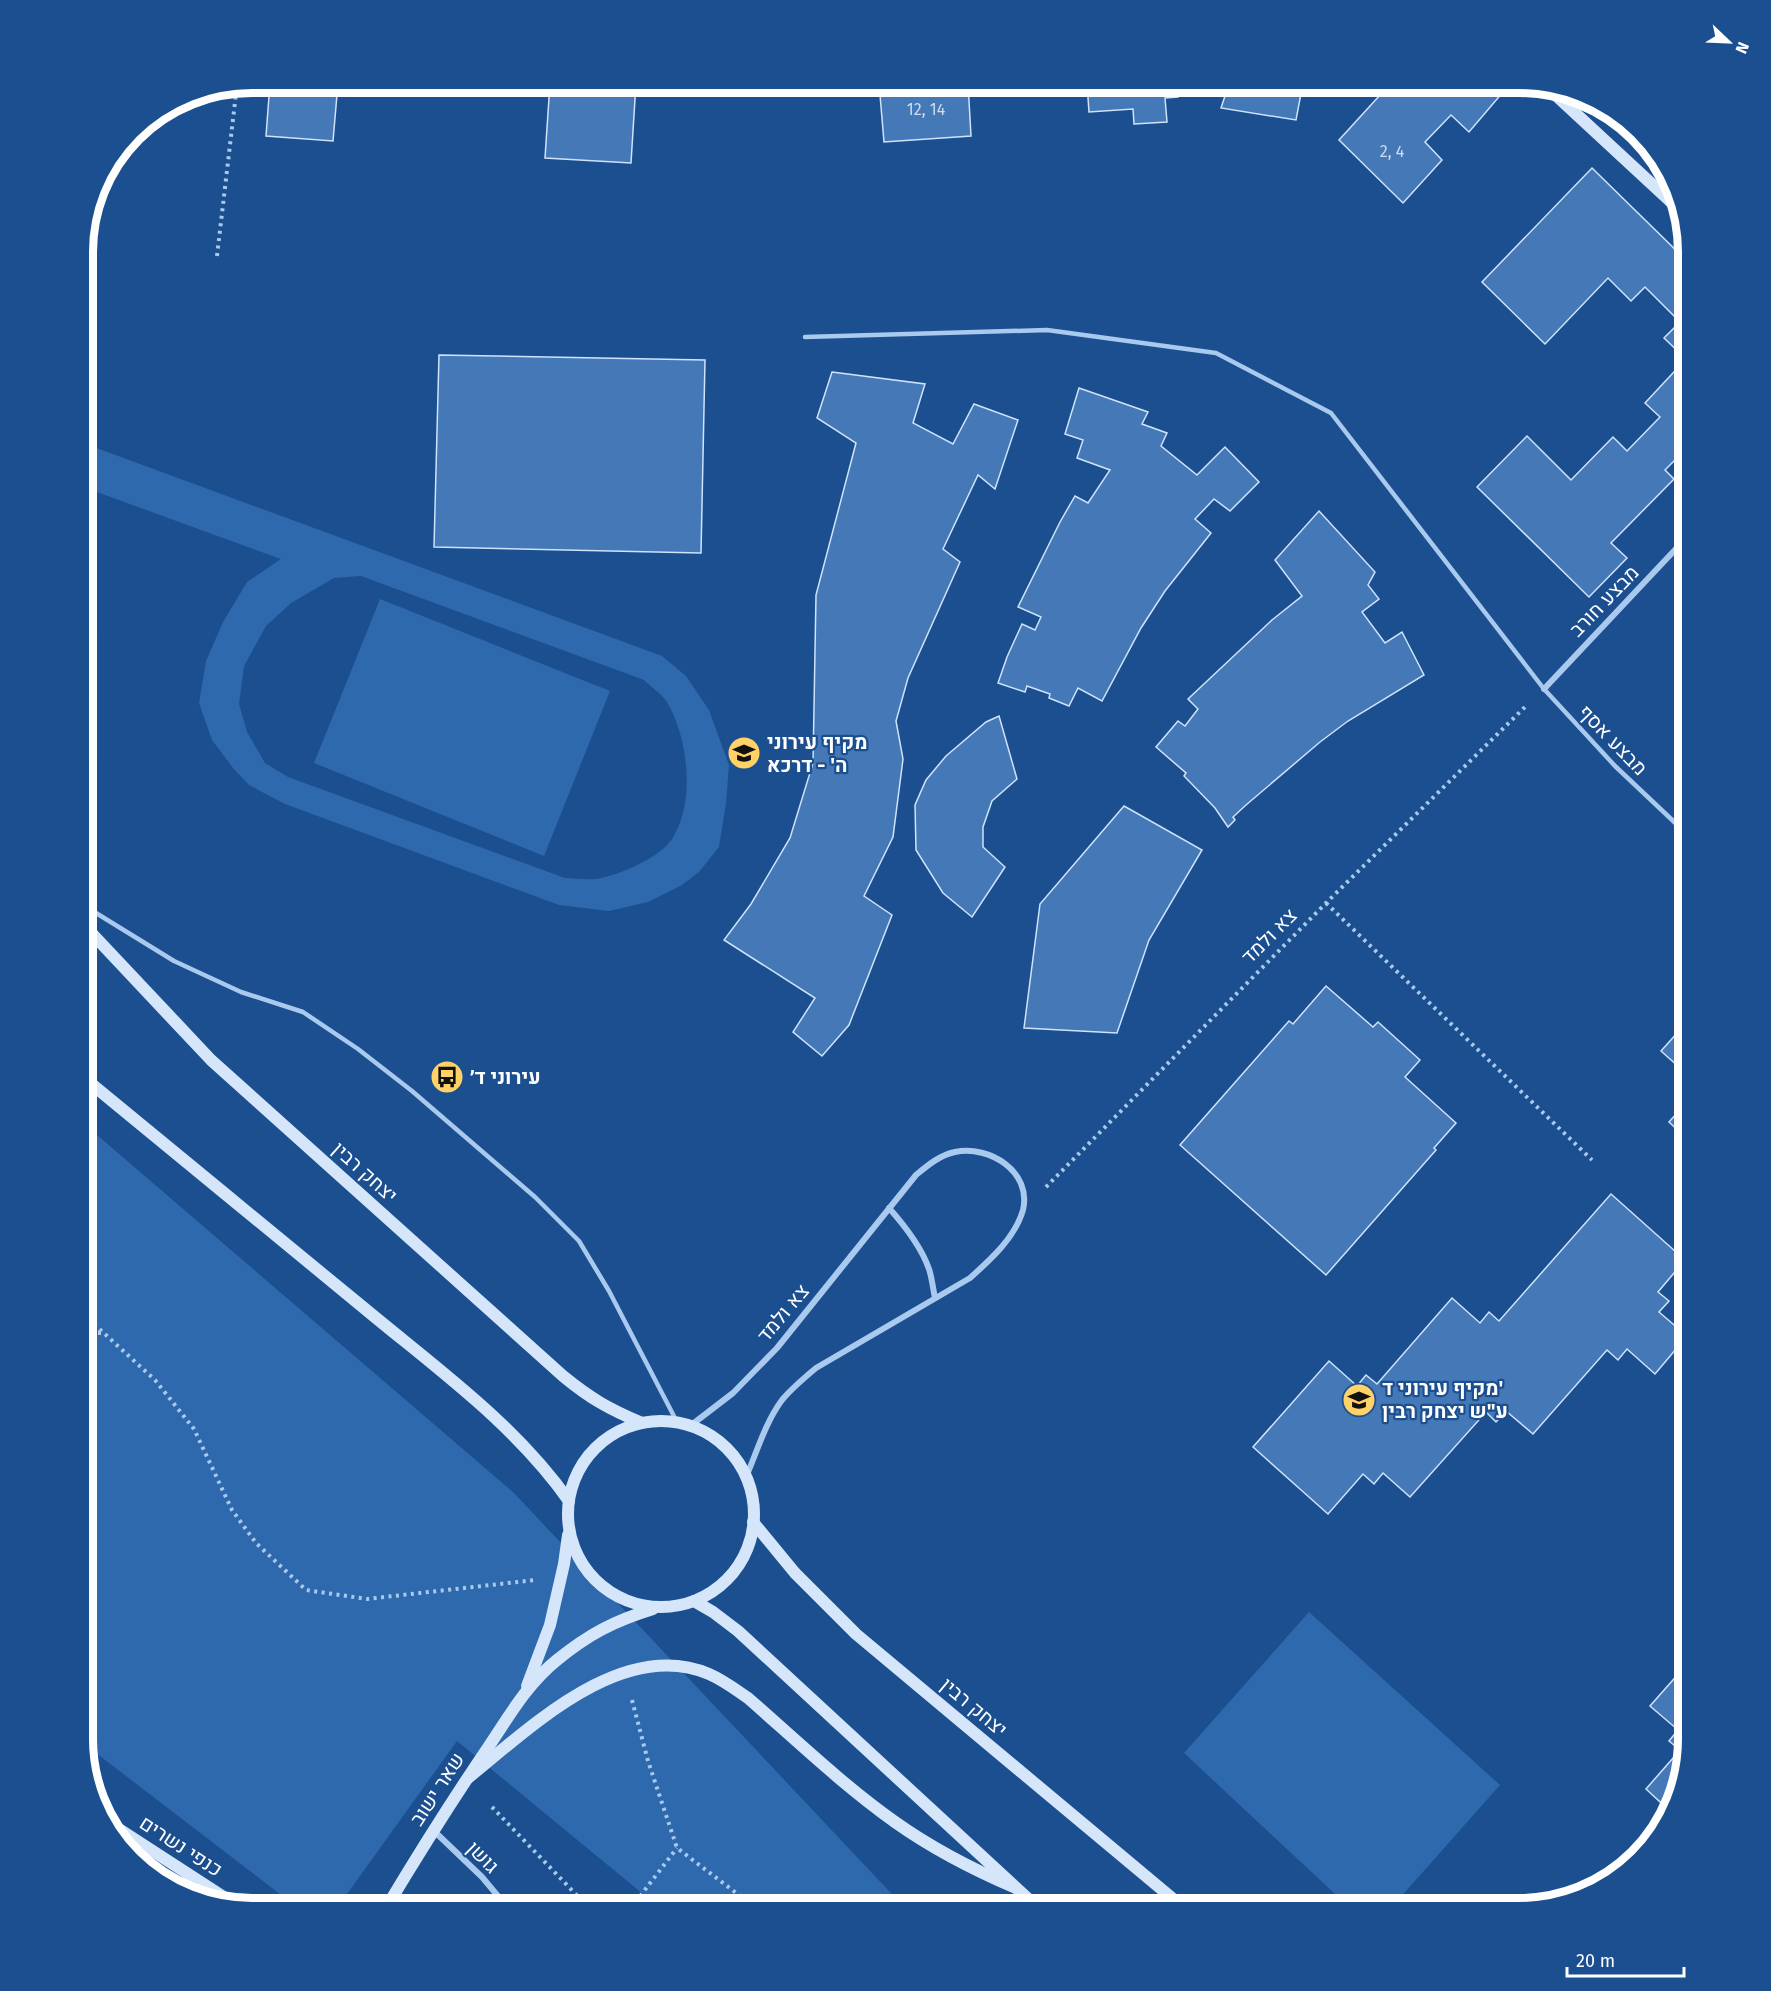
<svg xmlns="http://www.w3.org/2000/svg" width="1771" height="1991" font-family="'Fira Sans',Heebo,sans-serif">
<style>
.green{fill:#2e69ad;fill-rule:evenodd}
.building{fill:#4478b7;stroke:#cfe3fa;stroke-width:1.5}
.lines{fill:none;stroke-linecap:round;stroke-linejoin:round}
.path{stroke:#a9c9ee;stroke-width:4;stroke-dasharray:3 4.5;stroke-linecap:butt}
.lane{stroke:#a9c9ee;stroke-width:4.5}
.street{stroke:#a9c9ee;stroke-width:6}
.secondary{stroke:#d6e6fa;stroke-width:12}
.labels{text-anchor:middle;dominant-baseline:central;stroke-width:4.5;stroke-linejoin:round;paint-order:stroke}
.number-label{font-size:16px;fill:#d0dded}
.street-label{font-size:20px;fill:#fff;stroke:#1b4f8f}
.poi-label{font-size:20px;font-weight:bold;fill:#fff;stroke:#1b4f8f;text-anchor:start}
.rim{fill:none;stroke:#fff;stroke-width:8}
</style>
<rect width="100%" height="100%" fill="#1b4f8f"/>
<g class="green">
<path d="M83,443L662,656L686,676L709,710L729,765L726,803L719,847L699,872L682,885L648,902L609,911L559,905L285,804L249,785L233,768L212,740L199,703L206,661L223,622L247,582L281,559L83,487ZM361,576L644,680C651,687 662,694 667,702C688,738 696,802 672,839C660,857 622,874 601,878C590,881 576,878 565,878L288,777L265,763L247,732L239,704L244,666L266,626L291,603L334,578Z"/>
<polygon points="380,599 610,691 544,856 314,763"/>
<polygon points="83,1123 514,1493 905,1908 660,1908 457,1741 337,1908 298,1908 83,1743"/>
<polygon points="1309,1612 1500,1785 1391,1908 1350,1908 1184,1753"/>
</g>
<g class="building">
<polygon points="270,83 338,83 333,141 266,136"/>
<polygon points="550,83 636,83 631,163 545,158"/>
<polygon points="879,83 968,83 971,136 884,142"/>
<polygon points="1087,83 1177,83 1178,97 1165,98 1167,122 1134,124 1133,109 1089,112"/>
<polygon points="1210,83 1303,83 1296,120 1221,108 1227,90 1209,89"/>
<polygon points="1391,83 1507,83 1509,85 1469,132 1451,115 1425,142 1442,160 1403,203 1339,140"/>
<polygon points="1592,168 1688,262 1688,459 1682,453 1665,470 1674,479 1611,543 1627,558 1589,597 1477,487 1527,436 1571,480 1613,437 1627,451 1660,417 1645,403 1686,359 1664,338 1680,322 1645,287 1631,301 1608,278 1545,344 1482,282"/>
<polygon points="439,355 705,360 701,553 434,547"/>
<polygon points="832,372 925,384 913,423 953,444 974,404 1018,420 995,489 978,475 943,549 960,562 908,678 896,721 903,759 893,837 864,896 892,915 849,1025 822,1056 793,1032 815,998 724,940 751,904 790,838 813,763 816,595 856,443 817,418"/>
<polygon points="1079,388 1148,412 1142,424 1167,433 1161,446 1197,475 1225,447 1259,482 1230,511 1214,499 1195,519 1211,533 1165,591 1141,628 1102,701 1078,688 1069,706 1049,698 1050,694 1027,686 1025,692 998,683 1007,657 1022,624 1035,630 1041,617 1018,607 1060,522 1075,496 1088,503 1110,470 1077,458 1083,440 1065,434"/>
<polygon points="1319,511 1375,572 1368,585 1379,599 1362,612 1385,643 1402,632 1424,675 1348,721 1320,742 1246,805 1233,817 1235,820 1228,827 1215,808 1184,776 1186,773 1156,747 1178,721 1185,726 1198,709 1188,699 1272,620 1302,596 1275,560"/>
<polygon points="999,716 1017,779 992,801 983,827 983,847 1005,867 972,917 943,893 916,850 915,805 926,780 946,756 986,722"/>
<polygon points="1124,806 1202,850 1149,940 1117,1033 1024,1028 1040,904"/>
<polygon points="1326,986 1373,1027 1378,1022 1420,1060 1405,1077 1456,1123 1434,1148 1436,1150 1326,1275 1180,1145 1289,1021 1293,1024"/>
<polygon points="1688,1021 1688,1075 1661,1051"/>
<polygon points="1678,1112 1688,1121 1688,1140 1669,1122"/>
<polygon points="1611,1194 1685,1260 1658,1292 1669,1301 1659,1312 1687,1336 1655,1374 1627,1349 1618,1360 1607,1350 1533,1434 1506,1411 1496,1422 1486,1412 1410,1497 1383,1473 1374,1484 1363,1474 1328,1514 1253,1447 1329,1361 1357,1386 1366,1375 1377,1384 1452,1298 1480,1323 1489,1312 1499,1321"/>
<polygon points="1688,1663 1688,1740 1671,1812 1646,1789 1680,1750 1669,1741 1678,1730 1650,1706"/>
</g>
<g class="lines">
<g class="path">
<polyline points="217,256 237,85"/>
<polyline points="1326,903 1592,1160"/>
<polyline points="1046,1187 1326,903 1528,704"/>
<polyline points="83,1314 155,1380 194,1429 232,1510 256,1543 306,1590 367,1599 535,1580"/>
<polyline points="83,1333 103,1333"/>
<polyline points="632,1700 648,1761 677,1848 756,1908"/>
<polyline points="492,1807 589,1908"/>
<polyline points="631,1908 677,1848"/>
</g>
<g class="lane">
<polyline points="805,337 1047,330 1216,353 1331,413 1544,689 1615,766 1688,835"/>
<polyline points="83,905 174,961 241,992 303,1012 358,1049 412,1091 535,1197 579,1241 609,1291 677,1422"/>
</g>
<g class="street">
<polyline points="1544,689 1688,536"/>
<path d="M889,1208C905,1226 921,1246 929,1269C932,1278 933,1289 935,1298"/>
<path d="M690,1426L733,1393L777,1348L916,1175C928,1165 940,1155 955,1152C990,1145 1032,1172 1023,1210C1015,1238 990,1260 970,1278L816,1368C804,1378 792,1388 782,1400C765,1423 757,1452 746,1477"/>
<polyline points="434,1831 482,1877 508,1908"/>
<polyline points="132,1854 139,1842"/>
</g>
<g class="secondary">
<polyline points="1547,87 1682,212"/>
<path d="M83,924L211,1060L563,1376C591,1399 609,1409 642,1423"/>
<path d="M83,1077C177,1154 270,1231 364,1308C436,1368 515,1424 569,1501"/>
<circle cx="661" cy="1514" r="93"/>
<polyline points="753,1522 795,1573 856,1634 1184,1908"/>
<polyline points="694,1601 713,1612 738,1631 1038,1908"/>
<polyline points="527,1686 550,1625 564,1564 568,1535"/>
<path d="M468,1778C529,1729 622,1637 709,1674C723,1680 735,1689 748,1698C796,1740 843,1785 895,1822C933,1849 974,1870 1016,1888"/>
<polyline points="105,1820 236,1905"/>
<path d="M386,1908C419,1853 453,1799 489,1746C509,1716 528,1683 557,1660C589,1634 614,1621 653,1609"/>
</g>
</g>
<defs>
<g id="school-disc" transform="scale(1.725)"><circle r="9.5" fill="#ffd166" stroke="#1b4f8f"/><path d="M0-5L7-2L0 1L-7-2ZM-4 1L0 2.5L4 1V4Q0 6-4 4Z" fill="#111"/></g>
<g id="bus-disc" transform="scale(1.725)"><circle r="9.5" fill="#ffd166" stroke="#1b4f8f"/><path d="M-5-6H5V4H4V6H2V4H-2V6H-4V4H-5ZM-3.5-4V0h7V-4ZM-3.5 1.2v1.5H-2V1.2ZM2 1.2v1.5H3.5V1.2Z" fill="#111"/></g>
</defs>
<g fill-rule="evenodd">
<use href="#school-disc" x="744" y="753"/>
<use href="#bus-disc" x="447" y="1077"/>
<use href="#school-disc" x="1359" y="1400"/>
</g>
<g class="labels">
<g class="number-label">
<text x="926" y="109">12, 14</text>
<text x="1392" y="151">2, 4</text>
</g>
<g class="street-label">
<text transform="translate(1604 601) rotate(-46)">מבצע חורב</text>
<text transform="translate(1613 740) rotate(46)">מבצע אסף</text>
<text transform="translate(1269 936) rotate(-45)">צא ולמד</text>
<text transform="translate(365 1172) rotate(42)">יצחק רבין</text>
<text transform="translate(783 1313) rotate(-50)">צא ולמד</text>
<text transform="translate(974 1707) rotate(40)">יצחק רבין</text>
<text transform="translate(437 1789) rotate(-57)">שאר ישוב</text>
<text transform="translate(181 1846) rotate(33)">כנפי נשרים</text>
<text transform="translate(483 1857) rotate(45)">גושן</text>
</g>
<g class="poi-label">
<text x="767" y="742">מקיף עירוני<tspan x="767" dy="23">ה' - דרכא</tspan></text>
<text x="470" y="1077">עירוני ד׳</text>
<text x="1382" y="1388">מקיף עירוני ד'<tspan x="1382" dy="23">ע"ש יצחק רבין</tspan></text>
</g>
</g>
<path d="M0 0H1771V1991H0ZM252 93H1519A159 159 0 0 1 1678 252V1739A159 159 0 0 1 1519 1898H252A159 159 0 0 1 93 1739V252A159 159 0 0 1 252 93Z" fill="#1b4f8f" fill-rule="evenodd"/>
<path class="rim" d="M252 93H1519A159 159 0 0 1 1678 252V1739A159 159 0 0 1 1519 1898H252A159 159 0 0 1 93 1739V252A159 159 0 0 1 252 93Z"/>
<g transform="translate(1729 42) rotate(113)" stroke="#1b4f8f" stroke-width="4.5" paint-order="stroke">
<path d="M0-4.5L10 22L0 15L-10 22Z" fill="#ffffff"/>
<text y="-9" font-size="16" font-weight="bold" text-anchor="middle" fill="#ffffff">N</text>
</g>
<path d="M1567 1967v9h117v-9" fill="none" stroke="#ffffff" stroke-width="3"/>
<text x="1576" y="1967" font-size="18" fill="#ffffff" stroke="#1b4f8f" stroke-width="4.5" paint-order="stroke">20 m</text>
</svg>
